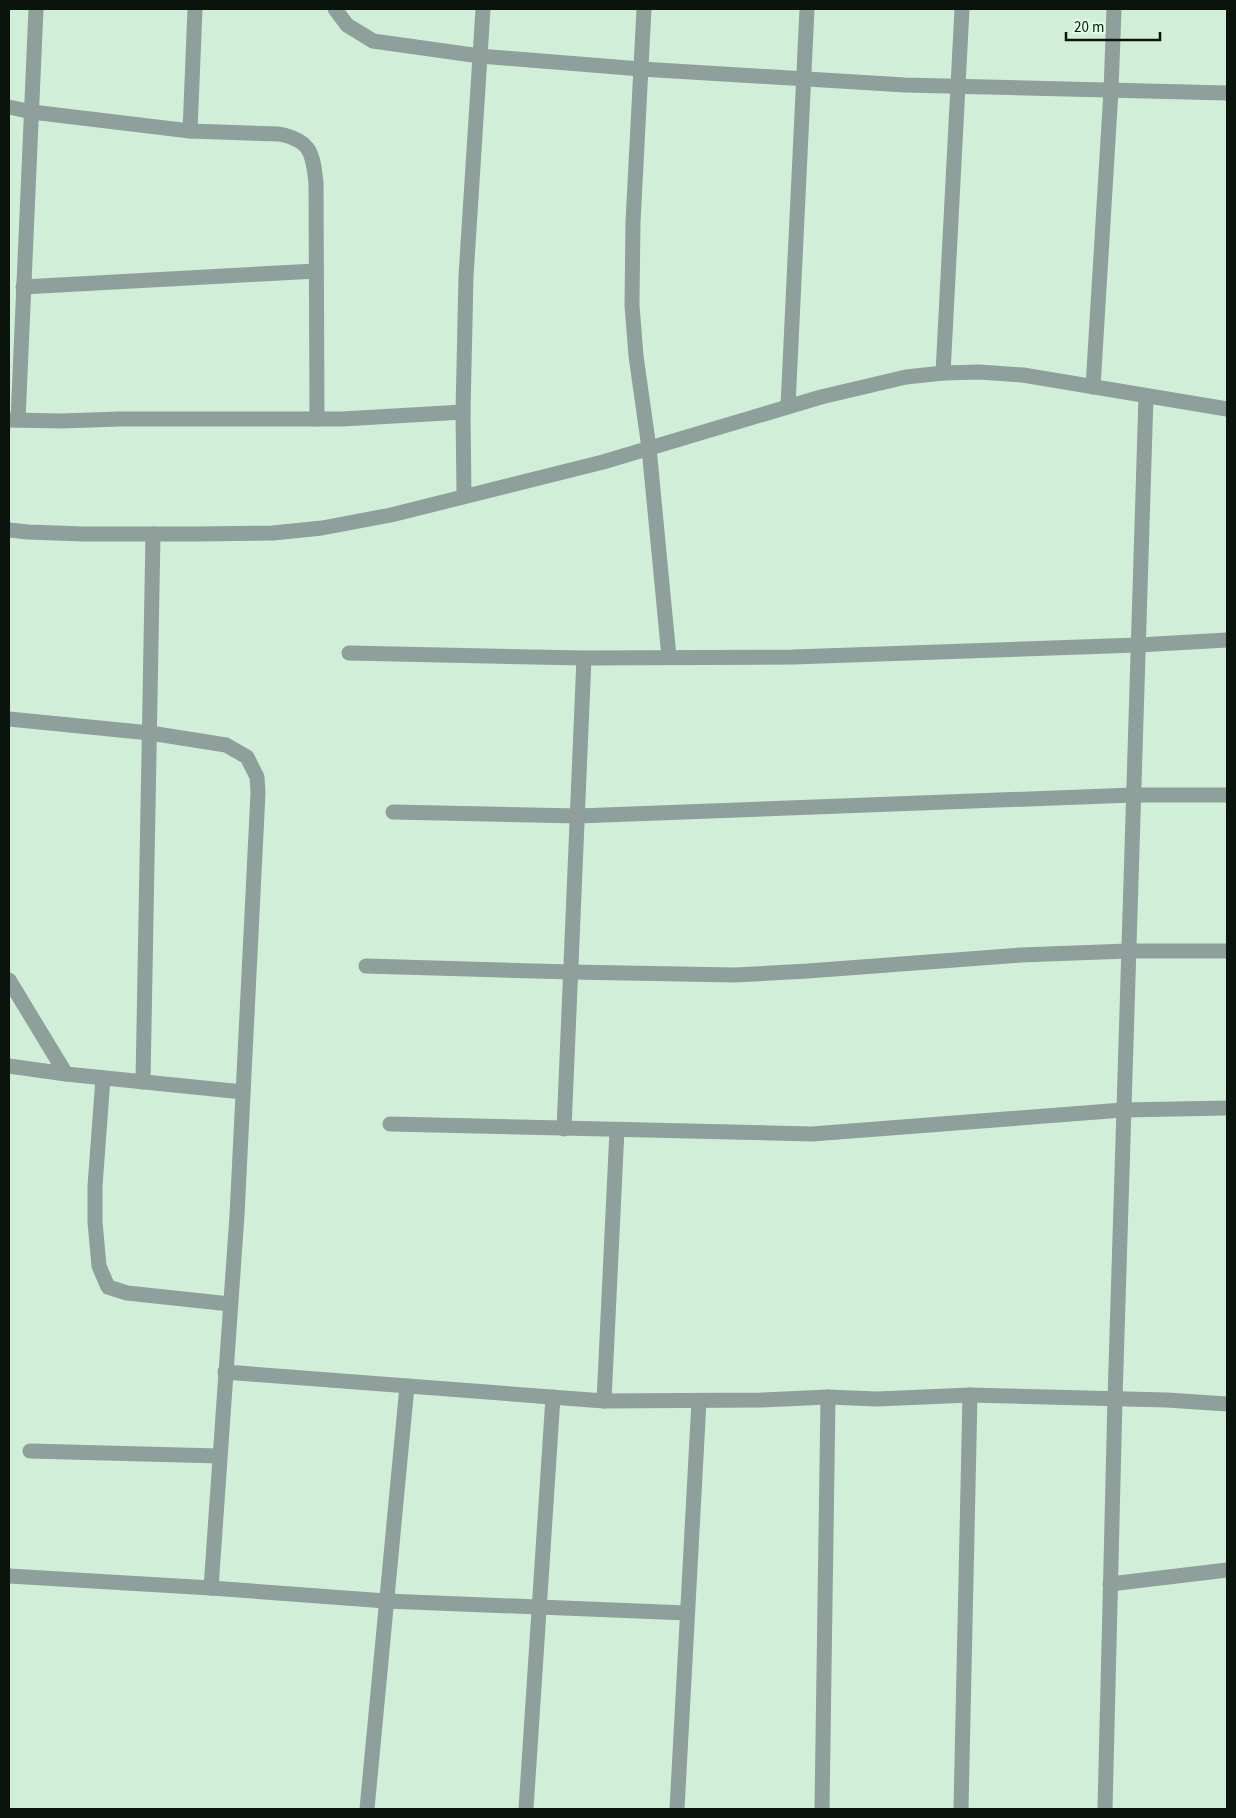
<svg xmlns="http://www.w3.org/2000/svg" width="1236" height="1818" font-family="'Source Sans 3',sans-serif">
<style>
.lines{fill:none;stroke-linecap:round;stroke-linejoin:round}
.street{stroke:#8e9f9c;stroke-width:15}
</style>
<rect width="100%" height="100%" fill="#d1efd8"/>
<g class="lines">
<g class="street">
<polyline points="335,9 347,25 373,41 480,56 641,69 905,85 1227,93"/>
<polyline points="644,9 633,222 632,305 636,356 649,448 669,657"/>
<path d="M9,107L32,112L190,131L279,134C311,140 313,154 316,183L317,419"/>
<polyline points="190,131 195,9"/>
<polyline points="23,287 316,271"/>
<polyline points="943,373 962,9"/>
<polyline points="1093,387 1111,91 1114,9"/>
<polyline points="788,406 807,9"/>
<polyline points="9,420 62,421 120,419 342,419 463,412"/>
<polyline points="18,420 36,9"/>
<polyline points="464,496 463,412 466,276 483,9"/>
<polyline points="9,530 28,532 84,534 196,534 273,533 322,528 391,515 603,462 821,397 906,377 943,373 979,372 1023,375 1227,409"/>
<polyline points="349,653 584,658 793,657 1138,645 1227,640"/>
<polyline points="9,719 150,733 226,745 247,757 257,777 258,793 237,1215 211,1588"/>
<polyline points="393,812 578,816 1133,795 1227,795"/>
<polyline points="366,966 571,972 735,975 808,971 1021,955 1128,951 1227,951"/>
<polyline points="9,980 66,1074"/>
<polyline points="9,1066 66,1074 243,1092"/>
<polyline points="103,1078 95,1186 95,1222 99,1266 108,1287 127,1293 230,1304"/>
<polyline points="143,1082 153,534"/>
<polyline points="390,1124 812,1134 1123,1110 1227,1108"/>
<polyline points="564,1129 584,658"/>
<polyline points="225,1372 604,1401 761,1400 828,1397 877,1399 970,1395 1167,1400 1227,1404"/>
<polyline points="604,1401 617,1130"/>
<polyline points="30,1451 219,1456"/>
<polyline points="9,1576 211,1588 386,1601 687,1613"/>
<polyline points="1110,1584 1227,1570"/>
<polyline points="367,1809 407,1386"/>
<polyline points="526,1809 553,1397"/>
<polyline points="677,1809 699,1401"/>
<polyline points="822,1809 828,1397"/>
<polyline points="961,1809 970,1395"/>
<polyline points="1105,1809 1115,1399 1146,396"/>
</g>
</g>
<rect width="1236" height="1818" fill="none" stroke="#0a140c" stroke-width="20"/>
<path d="M1066 32v8h94v-8" fill="none" stroke="#0a140c" stroke-width="2.5"/>
<text x="1074" y="32" font-size="15" fill="#0a140c" stroke="#defde5" stroke-width="4" paint-order="stroke">20 m</text>
</svg>
